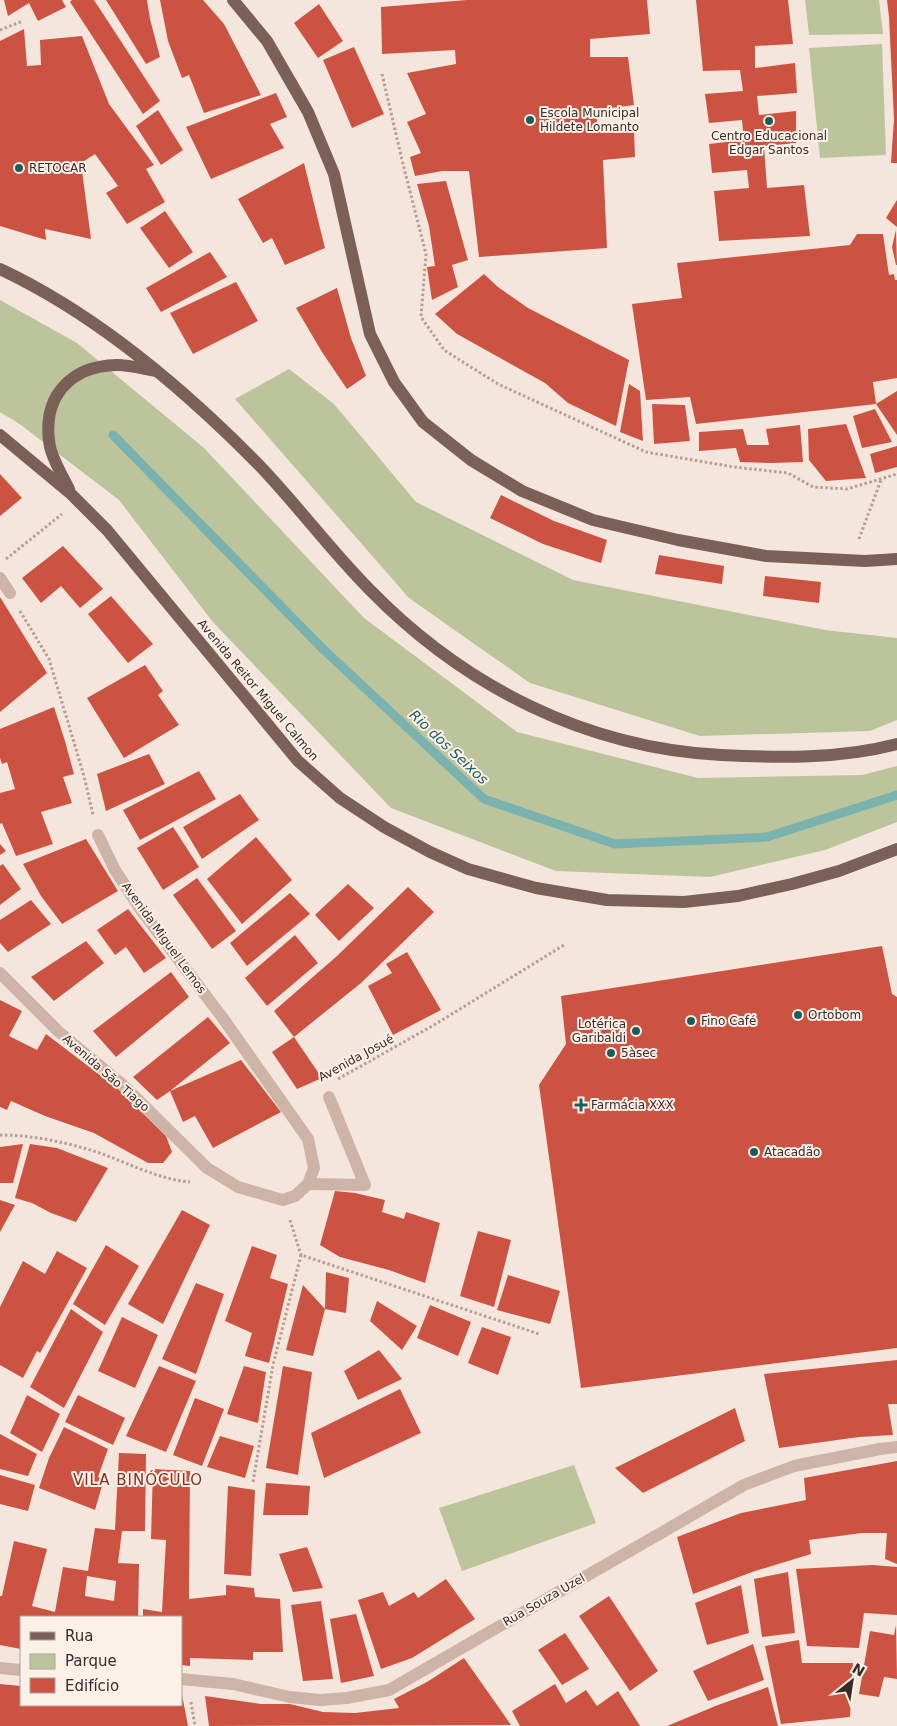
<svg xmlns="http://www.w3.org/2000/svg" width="897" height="1726" font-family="'DejaVu Sans',sans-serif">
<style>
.green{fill:#bbc49b}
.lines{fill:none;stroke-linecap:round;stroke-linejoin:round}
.stream{stroke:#79b2ae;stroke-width:9}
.building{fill:#cc5341;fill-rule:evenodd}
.path{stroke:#b89e91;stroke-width:3;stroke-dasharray:2.5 2.5;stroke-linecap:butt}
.minor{stroke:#cdb4a7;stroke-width:12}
.major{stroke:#7b6058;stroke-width:12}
.poi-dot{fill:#1b5d59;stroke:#fbf1e9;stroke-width:2}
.labels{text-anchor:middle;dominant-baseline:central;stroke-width:4;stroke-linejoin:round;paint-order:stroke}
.poi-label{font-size:12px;fill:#392b28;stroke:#fbf1e9;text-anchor:start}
.street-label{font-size:12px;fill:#392b28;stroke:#fbf1e9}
.water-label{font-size:14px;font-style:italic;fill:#1b5d59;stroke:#fbf1e9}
.quarter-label{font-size:15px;letter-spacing:1px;fill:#8c2a1c;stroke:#fbf1e9}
</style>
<rect width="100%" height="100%" fill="#f4e6dc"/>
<g class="green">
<polygon points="805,0 879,0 883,34 809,35"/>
<polygon points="882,44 886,155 820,158 809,48"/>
<polygon points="0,300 77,343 204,448 364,618 517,732 698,778 862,775 897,766 897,822 825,850 710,877 556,871 391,808 212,621 119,500 21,425 0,412"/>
<polygon points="289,369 334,404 416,502 573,580 825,630 897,638 897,720 870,731 700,736 530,683 409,598 235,399"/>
<polygon points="574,1465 596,1523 462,1571 439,1508"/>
</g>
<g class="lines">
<polyline class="stream" points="113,435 323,649 484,799 615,844 767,837 897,795"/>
</g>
<g class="building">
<polygon points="4,0 62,0 66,7 38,21 29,3 8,16"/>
<polygon points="72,0 94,0 160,101 143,114 70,2"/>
<polygon points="106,0 147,0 150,19 160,57 146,64"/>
<polygon points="160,0 203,0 224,24 261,95 204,113 189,75 182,78 168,41"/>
<polygon points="467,0 647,0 650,34 590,39 590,57 628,57 634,105 596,110 598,131 634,131 635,157 603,160 607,248 479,257 469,171 442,171 415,176 410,157 421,153 407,122 426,114 407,73 456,64 455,50 382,54 381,7"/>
<polygon points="696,0 788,0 793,44 755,46 755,68 795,63 797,93 757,96 759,115 796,111 796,143 764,146 767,188 804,185 810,236 719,241 714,191 749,188 747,170 712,173 709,144 744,140 742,120 709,123 705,94 743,91 740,70 703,71"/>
<polygon points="887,0 897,0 897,163 891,163 894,119 889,17"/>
<polygon points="319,4 343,41 318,58 294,23"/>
<polygon points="24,29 27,66 41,65 40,40 82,36 109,104 154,165 146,169 165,202 127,224 106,193 118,186 95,154 81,163 91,239 45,229 46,240 0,226 0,41"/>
<polygon points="354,47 384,114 352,128 323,60"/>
<polygon points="276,93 287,117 270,124 284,148 211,179 186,127"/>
<polygon points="158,110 183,150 161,165 136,126"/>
<polygon points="304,163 325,248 285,265 272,238 263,243 238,199"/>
<polygon points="446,181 468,260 452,265 458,287 432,300 427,267 435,266 429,226 417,184"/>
<polygon points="897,200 897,227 886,218"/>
<polygon points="165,211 193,252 169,268 140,228"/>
<polygon points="896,230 897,265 896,265 892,247"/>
<polygon points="857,234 883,234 889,275 894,274 895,280 897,280 897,378 873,382 876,404 897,391 897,435 876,404 696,424 690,397 646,400 632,304 682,298 677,263 850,245"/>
<polygon points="210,252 227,277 161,312 146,288"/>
<polygon points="484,274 498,287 528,308 629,360 616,426 568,403 545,383 457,334 435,314"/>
<polygon points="236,282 258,321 193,354 170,313"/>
<polygon points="337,288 351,338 366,376 347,389 322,352 296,308"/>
<polygon points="629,384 640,391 643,441 620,432"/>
<polygon points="652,404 685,405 690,441 654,444"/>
<polygon points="875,409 892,442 862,448 853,416"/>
<polygon points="846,424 866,478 826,481 809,460 808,429"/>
<polygon points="800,425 803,462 772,463 740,462 736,448 699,451 699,432 743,429 747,445 769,445 766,429"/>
<polygon points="897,446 897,467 875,473 870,454"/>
<polygon points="0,474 22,498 0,516"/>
<polygon points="501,495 554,521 607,540 601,563 543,544 490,518"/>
<polygon points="63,546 103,589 80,608 61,586 41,603 22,578"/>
<polygon points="659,555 724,566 722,584 655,574"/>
<polygon points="765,576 821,582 819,603 763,596"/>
<polygon points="111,596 153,644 128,663 88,614"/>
<polygon points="0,597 47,673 0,712"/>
<polygon points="145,665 163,691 158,695 179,725 124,758 87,698"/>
<polygon points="54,707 65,741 74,774 63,777 72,803 41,812 53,844 16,856 2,823 0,824 0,793 15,789 7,762 2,764 0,758 0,729"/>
<polygon points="149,754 165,784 106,811 97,774"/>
<polygon points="199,771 216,799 140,840 123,810"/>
<polygon points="240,794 259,820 202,859 183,827"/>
<polygon points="173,827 199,867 163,890 137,848"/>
<polygon points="256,837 292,880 242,924 207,879"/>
<polygon points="86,839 118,891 62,924 41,896 23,864"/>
<polygon points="0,844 6,851 0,855"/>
<polygon points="3,864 21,889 0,905 0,866"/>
<polygon points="197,878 236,931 212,949 173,895"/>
<polygon points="348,884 374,908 339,941 315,915"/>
<polygon points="408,887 434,912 361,983 294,1037 274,1011 337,956"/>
<polygon points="290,893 310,914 247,966 230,943"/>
<polygon points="31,900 51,924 8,952 0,943 0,920"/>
<polygon points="128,909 166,958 144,973 126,947 115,955 97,930"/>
<polygon points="295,935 318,963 267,1006 245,978"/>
<polygon points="86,941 104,963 54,1001 31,977"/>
<polygon points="882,946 892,994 897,997 897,1348 581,1388 539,1085 566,1044 561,996"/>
<polygon points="407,952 441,1010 393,1035 368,986 392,973 386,964"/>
<polygon points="171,972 189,997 116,1057 93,1031"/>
<polygon points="0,1000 22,1011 9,1036 37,1050 46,1034 117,1088 166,1136 172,1152 163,1163 148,1163 94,1133 45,1116 11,1101 7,1110 0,1107"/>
<polygon points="208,1017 230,1043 170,1091 241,1060 281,1112 213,1148 195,1116 183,1122 170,1091 157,1100 133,1077"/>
<polygon points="294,1037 322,1078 297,1089 272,1052"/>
<polygon points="23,1144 13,1183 0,1183 0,1147"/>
<polygon points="30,1144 57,1148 108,1168 76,1222 51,1213 32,1203 15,1198"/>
<polygon points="335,1191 355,1193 385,1200 382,1212 404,1219 406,1212 440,1223 425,1283 389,1270 340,1257 320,1245"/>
<polygon points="0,1200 15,1205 0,1232"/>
<polygon points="182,1210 210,1225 163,1324 128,1304"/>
<polygon points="478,1231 511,1240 494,1307 460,1296"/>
<polygon points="106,1245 139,1266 105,1325 73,1304"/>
<polygon points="252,1246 277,1255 270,1278 288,1284 269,1363 245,1356 252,1333 225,1321"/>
<polygon points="57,1251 87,1268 40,1353 37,1351 23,1378 0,1365 0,1307 23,1261 45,1274"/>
<polygon points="326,1272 349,1278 346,1313 325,1309"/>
<polygon points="508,1275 560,1291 550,1324 497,1310"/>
<polygon points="196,1283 224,1294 196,1374 162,1359"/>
<polygon points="303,1285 325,1309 313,1356 286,1350"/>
<polygon points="377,1301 417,1326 402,1350 370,1321"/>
<polygon points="430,1305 471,1322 458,1356 417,1338"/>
<polygon points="71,1309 103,1332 64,1408 30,1387"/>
<polygon points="122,1317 158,1335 135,1388 98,1371"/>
<polygon points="482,1327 511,1337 498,1375 468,1363"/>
<polygon points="379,1350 402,1379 358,1400 344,1371"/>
<polygon points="897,1360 897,1404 888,1404 893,1435 859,1437 779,1448 764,1374"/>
<polygon points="159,1366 196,1381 166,1452 126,1436"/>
<polygon points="244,1366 266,1372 258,1423 227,1414"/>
<polygon points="283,1366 312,1372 298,1475 266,1468"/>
<polygon points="400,1389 421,1433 324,1478 311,1433"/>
<polygon points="27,1395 60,1414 42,1452 10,1433"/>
<polygon points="78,1395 125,1418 113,1445 65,1422"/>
<polygon points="195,1398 224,1409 202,1466 173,1455"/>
<polygon points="735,1408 745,1441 643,1493 615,1468"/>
<polygon points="64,1427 108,1449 98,1477 104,1479 95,1510 39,1488 49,1458"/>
<polygon points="0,1434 37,1454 28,1476 0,1469"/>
<polygon points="220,1436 254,1446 245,1478 207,1467"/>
<path d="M119,1453L146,1454L145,1531H122L118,1563L139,1564L138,1617H21V1649L0,1645V1596H2L14,1541L47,1549L32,1606L55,1612L63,1567L88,1571L95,1528L115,1530ZM87,1576L116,1581L114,1601L85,1596Z"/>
<polygon points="897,1461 897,1564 885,1559 887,1533 862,1533 809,1540 811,1554 755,1571 693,1594 677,1537 741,1513 806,1500 804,1478"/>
<polygon points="153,1469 190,1471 189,1599 226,1595 226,1585 254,1588 255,1597 280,1599 283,1652 253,1652 253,1660 190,1658 190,1666 181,1665 181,1617 143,1617 143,1609 162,1612 166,1540 151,1539"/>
<polygon points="0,1475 35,1485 28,1511 0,1504"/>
<polygon points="266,1483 310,1486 308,1515 263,1515"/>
<polygon points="228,1486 255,1490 251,1576 224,1574"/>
<polygon points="307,1547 323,1588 293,1592 279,1554"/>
<polygon points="872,1565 897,1567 897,1615 864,1613 859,1648 807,1646 796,1569"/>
<polygon points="788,1572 795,1633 762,1637 754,1579"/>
<polygon points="446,1579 475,1619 412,1658 381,1669 358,1600 383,1592 389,1606 414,1592 418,1598"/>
<polygon points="741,1585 749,1633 707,1645 695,1603"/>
<polygon points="609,1596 658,1671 630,1691 579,1616"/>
<polygon points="321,1601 333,1679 303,1681 291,1605"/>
<polygon points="356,1614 374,1676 341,1683 330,1619"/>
<polygon points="896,1625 897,1679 884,1677 879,1697 859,1694 870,1631 894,1635"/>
<polygon points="565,1633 589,1669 562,1685 538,1650"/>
<polygon points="799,1640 802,1663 853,1663 850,1717 781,1724 765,1646"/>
<polygon points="753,1644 764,1680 708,1701 693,1671"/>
<polygon points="464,1658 511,1725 209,1726 205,1696 261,1704 290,1704 323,1712 355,1713 399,1708 394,1699 427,1682"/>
<polygon points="0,1684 21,1686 21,1705 181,1705 182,1695 188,1726 0,1726"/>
<polygon points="555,1684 566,1703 586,1690 597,1706 618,1691 640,1726 520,1726 512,1711"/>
<polygon points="768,1687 778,1726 667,1726 718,1705"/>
</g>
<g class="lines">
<g class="path">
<polyline points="0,30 23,21"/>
<polyline points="382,74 403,164 426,254 421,317 444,350 498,384 646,452 734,467 788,473 813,487 847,489 897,474"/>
<polyline points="859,539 881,480"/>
<polyline points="6,559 62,514"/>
<polyline points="20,611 49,659 84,776 93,815"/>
<polyline points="338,1079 434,1025 564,945"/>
<path d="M0,1135C29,1135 60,1141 87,1149C122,1159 154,1179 190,1182"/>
<polyline points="290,1220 301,1255"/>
<polyline points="253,1482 273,1365 301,1255 539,1334"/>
<polyline points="191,1702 195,1726"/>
</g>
<g class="minor">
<polyline points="0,578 10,593"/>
<polyline points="0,973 59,1032 123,1085 207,1168 238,1187 283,1200 295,1196 308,1184 314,1168 308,1139 222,1017 141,910 115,870 98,835"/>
<polyline points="308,1184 365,1185 329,1097"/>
<polyline points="0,1668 21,1670"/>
<polyline points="181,1679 233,1684 290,1697 320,1700 347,1698 389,1690 744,1485 794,1466 880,1449 897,1447"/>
</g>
<g class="major">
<polyline points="233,0 267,41 308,112 334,174 370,334 394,382 423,422 471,460 522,491 593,520 678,540 766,556 865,561 897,559"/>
<path d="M0,269C94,313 183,388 256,462C296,503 330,550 370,590C464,686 585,748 721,755C779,758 840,759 897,744"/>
<polyline points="0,435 71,494 107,530 298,761 340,798 384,827 430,852 468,869 536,888 607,900 684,902 738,896 792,884 839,871 897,849"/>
<path d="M69,489C63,477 53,460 50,447C41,398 69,366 117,365C130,365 144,369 156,371"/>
</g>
</g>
<g class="poi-dot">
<circle cx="530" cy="120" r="5"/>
<circle cx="769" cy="121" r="5"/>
<circle cx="19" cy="168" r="5"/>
<circle cx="798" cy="1015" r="5"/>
<circle cx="691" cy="1021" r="5"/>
<circle cx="636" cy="1031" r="5"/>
<circle cx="611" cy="1053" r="5"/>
<path d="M578.5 1097.5h5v5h5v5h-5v5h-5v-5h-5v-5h5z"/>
<circle cx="754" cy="1152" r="5"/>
</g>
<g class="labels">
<g class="poi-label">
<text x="540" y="113">Escola Municipal<tspan x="540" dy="14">Hildete Lomanto</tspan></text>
<text x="769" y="136" text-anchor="middle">Centro Educacional<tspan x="769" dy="14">Edgar Santos</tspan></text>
<text x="29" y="168">RETOCAR</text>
<text x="808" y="1015">Ortobom</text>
<text x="701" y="1021">Fino Café</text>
<text x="626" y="1024" text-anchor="end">Lotérica<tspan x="626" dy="14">Garibaldi</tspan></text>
<text x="621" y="1053">5àsec</text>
<text x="591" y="1105">Farmácia XXX</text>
<text x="764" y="1152">Atacadão</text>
</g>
<g class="street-label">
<text transform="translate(258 690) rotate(50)">Avenida Reitor Miguel Calmon</text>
<text transform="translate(164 938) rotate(54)">Avenida Miguel Lemos</text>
<text transform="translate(356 1058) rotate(-29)">Avenida Josué</text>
<text transform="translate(106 1073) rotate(41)">Avenida São Tiago</text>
<text transform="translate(544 1600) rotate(-30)">Rua Souza Uzel</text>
</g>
<g class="water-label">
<text transform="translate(449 747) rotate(43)">Rio dos Seixos</text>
</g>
<g class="quarter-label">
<text x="138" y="1480">VILA BINÓCULO</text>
</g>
</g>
<rect x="20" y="1616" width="162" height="90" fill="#fbf1e9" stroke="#ada29c"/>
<rect x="30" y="1632" width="25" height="8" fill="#7b6058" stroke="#ada29c"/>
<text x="65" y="1641" font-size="15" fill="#392b28">Rua</text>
<rect x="30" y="1654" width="25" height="15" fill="#bbc49b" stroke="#ada29c"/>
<text x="65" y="1666" font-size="15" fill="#392b28">Parque</text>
<rect x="30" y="1678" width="25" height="15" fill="#cc5341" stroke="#ada29c"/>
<text x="65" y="1691" font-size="15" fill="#392b28">Edifício</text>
<g transform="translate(852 1681) rotate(30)" stroke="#fbf1e9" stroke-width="4" paint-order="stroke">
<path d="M0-4L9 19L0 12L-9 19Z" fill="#392b28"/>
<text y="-8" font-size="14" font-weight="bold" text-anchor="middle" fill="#392b28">N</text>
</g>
</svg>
